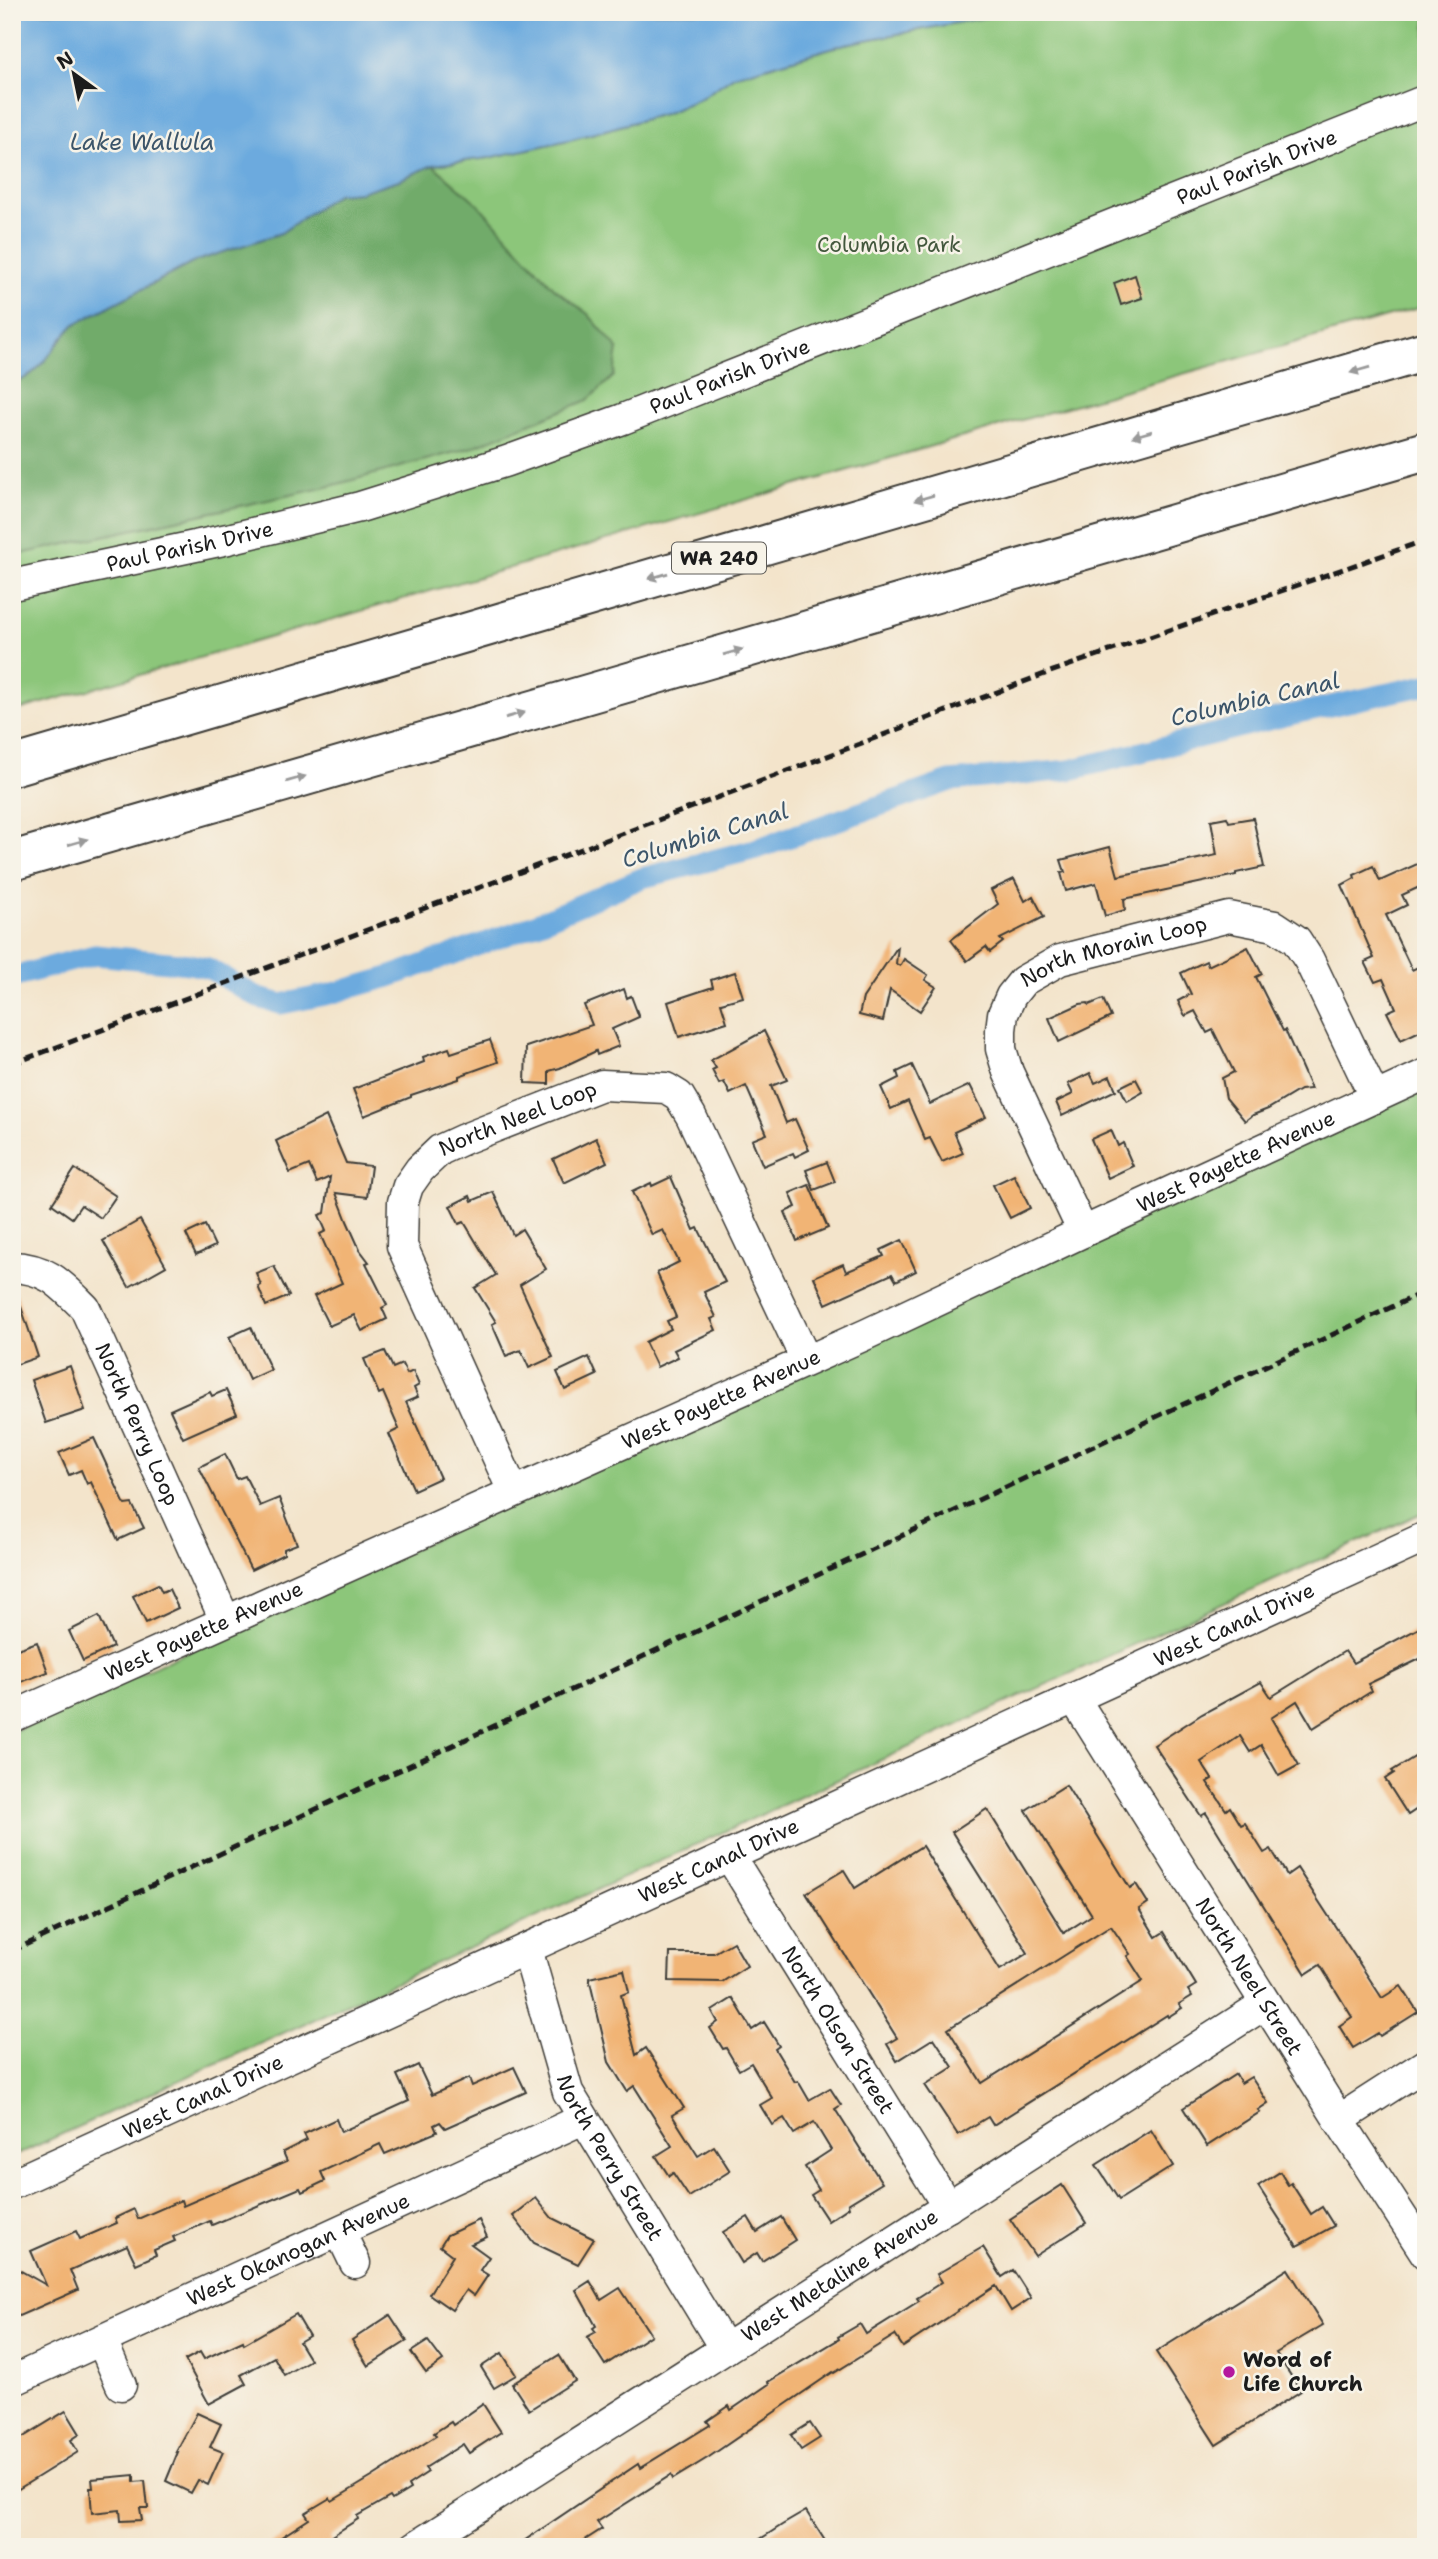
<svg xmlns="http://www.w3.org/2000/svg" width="1438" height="2559" font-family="'Shantell Sans',sans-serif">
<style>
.green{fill:#8cc67a;stroke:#54714b;stroke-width:2}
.forest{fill:#71ab6a;stroke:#466443;stroke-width:2}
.water{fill:#6caade;stroke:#44637d;stroke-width:2}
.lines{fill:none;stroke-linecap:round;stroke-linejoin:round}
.canal{stroke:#6caade;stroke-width:21}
.building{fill:#f1b475;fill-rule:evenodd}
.minor-casing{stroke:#3c3a36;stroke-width:33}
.highway-casing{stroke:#3c3a36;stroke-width:42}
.minor{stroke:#fff;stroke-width:30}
.highway{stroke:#fff;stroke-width:38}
.rail{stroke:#1c1c1c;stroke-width:5;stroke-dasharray:10 5;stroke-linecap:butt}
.oneway{fill:#999}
.poi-dot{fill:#b5179e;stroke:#f7f3e8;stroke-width:2.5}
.labels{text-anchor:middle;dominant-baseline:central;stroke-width:5;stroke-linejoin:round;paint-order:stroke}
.shield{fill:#f7f3e8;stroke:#5e5c59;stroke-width:2}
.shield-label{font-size:19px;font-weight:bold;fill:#1c1c1c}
.street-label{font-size:21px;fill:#1c1c1c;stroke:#f7f3e8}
.park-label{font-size:21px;fill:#43583d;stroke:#f7f3e8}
.poi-label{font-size:21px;font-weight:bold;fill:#1c1c1c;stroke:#f7f3e8;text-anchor:start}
.water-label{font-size:23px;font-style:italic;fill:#3c556a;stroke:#f7f3e8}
</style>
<rect width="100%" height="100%" fill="#f7f3e8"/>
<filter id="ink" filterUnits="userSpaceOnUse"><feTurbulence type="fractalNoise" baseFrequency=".0143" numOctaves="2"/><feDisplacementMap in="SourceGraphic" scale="14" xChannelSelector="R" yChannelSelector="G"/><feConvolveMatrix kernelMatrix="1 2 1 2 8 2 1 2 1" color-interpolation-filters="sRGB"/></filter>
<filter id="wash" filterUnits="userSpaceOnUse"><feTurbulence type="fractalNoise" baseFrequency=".00686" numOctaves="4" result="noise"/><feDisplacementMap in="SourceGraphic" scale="28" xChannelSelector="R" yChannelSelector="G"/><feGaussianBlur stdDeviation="1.57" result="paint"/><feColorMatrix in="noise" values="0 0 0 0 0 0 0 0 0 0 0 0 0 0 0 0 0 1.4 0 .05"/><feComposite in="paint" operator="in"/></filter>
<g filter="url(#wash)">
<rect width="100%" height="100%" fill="#f3e4cb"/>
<g class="green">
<polygon points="1014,12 1426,12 1426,306 1136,387 12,712 12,384 75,324 196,261 433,165 489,158 573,139 667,113 701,98 734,76 845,44"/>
<polygon points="1426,1085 1426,1511 12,2157 12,1732"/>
</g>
<path class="forest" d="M433,165L478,204L554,288L588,314L618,349L614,376L588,400L470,448L327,487L12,556V384C43,374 53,345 75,324L196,261L281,233L337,194L360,192L399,180Z"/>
<path class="water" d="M12,12H1014L845,44L734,76L701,98L667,113L573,139L489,158L433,165L399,180L360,192L337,194L281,233L196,261L75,324C53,345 43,374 12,384Z"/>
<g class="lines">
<polyline class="canal" points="12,977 95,955 189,964 208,968 259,998 281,1004 330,994 386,978 521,930 642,878 756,849 950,781 1070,770 1289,715 1426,685"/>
</g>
<g id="blocks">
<g class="building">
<polygon points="1135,275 1142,298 1121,305 1114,283"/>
<polygon points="1227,817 1229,822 1253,818 1264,867 1236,873 1236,875 1124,899 1125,910 1105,916 1096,883 1066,891 1061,873 1065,872 1061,860 1110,847 1118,876 1217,855 1211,820"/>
<polygon points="1426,860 1426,884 1402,895 1407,905 1386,915 1412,970 1426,963 1426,1028 1401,1040 1387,1012 1396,1008 1383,979 1375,982 1365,962 1374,958 1342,885 1355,878 1354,875 1373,866 1380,881"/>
<polygon points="1014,879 1025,901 1033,896 1044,917 1000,939 1003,942 990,952 986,947 967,961 951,940 998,904 991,890"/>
<polygon points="898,946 896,964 900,966 904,959 928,975 925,980 936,987 920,1011 890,990 883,1021 859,1015 863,998"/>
<polygon points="1248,947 1262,974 1256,977 1283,1031 1285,1030 1311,1089 1300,1090 1268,1109 1253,1115 1245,1121 1226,1098 1222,1078 1234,1072 1213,1030 1207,1033 1195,1011 1185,1016 1178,1001 1191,994 1181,973 1206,961 1208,966"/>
<polygon points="735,972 743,997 721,1003 727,1022 679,1037 668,1002 713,987 711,980"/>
<polygon points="624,989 627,998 631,996 639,1017 612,1029 619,1046 597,1055 596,1051 560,1068 549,1071 549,1084 525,1083 526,1047 592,1025 584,1005"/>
<polygon points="1103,999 1111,1017 1059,1042 1049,1018 1080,1004 1088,1003 1089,1005"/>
<polygon points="764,1031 787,1080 771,1086 786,1123 795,1119 809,1150 795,1157 793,1153 763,1166 752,1140 767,1134 746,1086 730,1094 724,1082 719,1084 712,1070 716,1068 711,1060"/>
<polygon points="490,1040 498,1062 459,1076 459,1079 411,1095 411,1097 364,1116 353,1089 424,1062 423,1057 449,1048 451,1053"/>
<polygon points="912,1065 930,1104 970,1085 986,1117 954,1132 963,1153 942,1162 930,1138 925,1140 908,1101 891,1109 881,1087 899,1078 897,1072"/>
<polygon points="1090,1073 1095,1083 1110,1076 1116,1090 1062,1116 1056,1102 1073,1094 1068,1084"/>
<polygon points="1136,1079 1143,1092 1127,1101 1120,1087"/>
<polygon points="326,1116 346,1163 371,1166 367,1197 336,1193 347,1221 360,1250 369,1262 366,1263 387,1305 382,1308 387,1319 362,1331 354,1315 329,1326 314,1296 342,1283 320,1234 326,1231 319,1215 325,1213 330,1177 317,1183 309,1165 290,1173 276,1141"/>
<polygon points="1111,1130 1118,1146 1123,1143 1133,1166 1108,1178 1091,1139"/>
<polygon points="596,1138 607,1162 564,1183 553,1159"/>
<polygon points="827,1162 835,1182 814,1190 806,1170"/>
<polygon points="75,1169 116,1196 101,1218 81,1205 72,1218 52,1204"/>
<polygon points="1014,1175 1030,1208 1010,1218 993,1185"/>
<polygon points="671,1177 694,1230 698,1228 725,1282 704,1292 716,1317 711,1319 716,1330 674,1350 678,1357 657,1367 645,1342 671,1329 667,1321 676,1317 657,1273 679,1262 663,1230 652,1235 632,1192 651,1183 652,1186"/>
<polygon points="809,1185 828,1228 797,1241 785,1212 796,1207 790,1193"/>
<polygon points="493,1192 513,1235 522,1229 546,1269 520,1285 553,1357 529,1368 521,1350 506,1356 492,1324 496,1322 475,1288 496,1275 464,1222 459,1224 450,1206 470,1196 472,1201"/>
<polygon points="140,1220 166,1266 129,1287 103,1241"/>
<polygon points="205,1225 215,1246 196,1255 186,1234"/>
<polygon points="902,1240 916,1271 896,1281 892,1274 826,1304 814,1277 843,1264 846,1272 884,1256 881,1250"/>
<polygon points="274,1266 289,1296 266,1306 258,1286 261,1285 256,1273"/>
<polygon points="15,1289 38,1357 12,1366 12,1290"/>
<polygon points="251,1327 271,1370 249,1380 229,1337"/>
<polygon points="385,1351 393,1368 402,1364 407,1374 413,1371 419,1385 414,1388 418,1397 406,1402 440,1478 414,1490 389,1434 399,1429 383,1392 379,1394 364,1359"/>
<polygon points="589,1357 597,1375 565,1390 557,1372"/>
<polygon points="70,1366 85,1410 46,1423 31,1380"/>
<polygon points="226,1390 237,1414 183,1438 170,1410 210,1392 212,1396"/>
<polygon points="94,1438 125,1505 132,1504 144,1528 118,1540 91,1482 87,1484 81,1470 69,1475 59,1453"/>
<polygon points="225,1454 237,1479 245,1476 260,1506 279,1498 297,1544 284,1549 284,1554 251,1570 199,1467"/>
<polygon points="158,1584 162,1592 169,1589 178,1608 146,1623 133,1596"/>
<polygon points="99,1616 113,1647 83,1661 69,1631"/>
<polygon points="1419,1628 1426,1642 1426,1656 1368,1684 1372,1691 1313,1728 1297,1701 1271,1718 1299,1765 1279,1776 1261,1745 1250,1752 1240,1736 1201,1762 1212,1779 1207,1782 1226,1810 1230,1807 1241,1825 1245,1823 1264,1853 1271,1849 1287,1875 1297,1868 1382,1998 1401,1986 1418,2012 1380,2036 1378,2033 1353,2048 1339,2026 1352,2017 1320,1965 1306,1974 1206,1813 1201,1816 1154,1745 1202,1714 1261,1682 1271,1697 1345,1651 1353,1663"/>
<polygon points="37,1642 48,1672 16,1684 12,1675 12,1651"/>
<polygon points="1426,1750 1426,1803 1408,1815 1385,1779 1394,1773 1392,1771"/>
<path d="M1066,1785L1130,1888L1136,1884L1148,1903L1139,1909L1156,1937L1164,1932L1196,1985L1188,1990L1192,1996L1179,2004L1182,2008L1168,2017L1167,2015L993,2125L988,2117L958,2135L925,2085L953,2067L934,2038L897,2061L887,2044L897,2038L806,1893L844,1870L855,1888L922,1846L1000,1970L1028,1953L952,1832L987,1809L1064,1933L1092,1915L1026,1810ZM1111,1926L1130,1954L1127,1956L1143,1981L982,2083L948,2029Z"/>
<polygon points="733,1942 747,1966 722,1982 669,1981 670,1953 714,1953"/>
<polygon points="624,1970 629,1992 621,1995 636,2055 646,2048 684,2108 672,2115 698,2156 714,2146 730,2171 689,2197 673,2173 669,2176 656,2156 672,2146 634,2086 627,2091 609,2062 589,1978"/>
<polygon points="733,1998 752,2030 764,2022 779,2046 775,2049 795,2082 798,2081 809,2100 830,2088 841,2105 835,2109 882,2183 848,2204 849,2207 828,2221 811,2195 819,2190 805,2167 831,2150 814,2122 794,2134 784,2118 772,2125 760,2105 772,2098 751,2063 739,2070 726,2048 723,2049 710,2028 718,2022 712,2011"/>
<polygon points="418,2065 432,2095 469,2078 472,2086 514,2067 526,2092 445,2128 440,2122 434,2125 437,2132 385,2154 380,2144 321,2172 325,2181 302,2192 300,2188 212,2225 210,2221 173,2237 175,2241 154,2250 156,2255 136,2264 127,2245 70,2270 78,2290 12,2319 12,2266 46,2285 31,2251 76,2231 80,2239 117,2223 115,2218 134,2209 138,2219 181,2200 183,2206 287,2161 283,2152 307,2140 304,2134 336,2119 341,2132 409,2101 397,2075"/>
<polygon points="1236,2074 1241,2083 1251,2077 1268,2103 1258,2110 1260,2112 1207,2146 1183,2108"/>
<polygon points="1151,2130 1173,2166 1119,2200 1096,2165"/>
<polygon points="1280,2172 1288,2185 1291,2183 1311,2214 1322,2207 1334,2226 1297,2246 1258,2186"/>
<polygon points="1062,2185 1086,2223 1035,2256 1010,2219"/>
<polygon points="536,2198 552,2218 594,2239 578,2264 534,2243 513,2216"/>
<polygon points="748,2217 757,2232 781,2217 795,2240 762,2261 757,2253 742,2263 723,2232"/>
<polygon points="479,2220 487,2237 471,2244 489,2257 480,2270 488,2275 474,2296 466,2290 452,2310 429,2294 453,2256 440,2246 447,2235"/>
<polygon points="983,2247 1002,2277 1013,2270 1031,2298 1011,2311 996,2286 903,2347 895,2335 834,2373 833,2372 709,2457 673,2479 671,2475 597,2522 602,2529 574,2547 515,2547 638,2464 640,2468 710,2425 707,2421 729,2406 731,2410 769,2384 768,2382 839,2339 838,2337 860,2324 866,2334 919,2301 917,2298 942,2282 937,2274"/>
<polygon points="1288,2269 1323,2325 1276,2353 1301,2391 1216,2445 1156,2352"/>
<polygon points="590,2281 601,2300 620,2288 651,2335 605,2365 587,2337 596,2332 593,2328 596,2326 576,2290"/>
<polygon points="296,2314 309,2336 299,2342 310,2360 284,2375 274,2357 241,2375 246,2384 209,2404 185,2360 200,2352 204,2359 243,2341 244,2344"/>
<polygon points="390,2315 407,2341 368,2366 352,2340"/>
<polygon points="428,2341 443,2361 426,2373 411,2352"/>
<polygon points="502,2353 516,2375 494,2388 481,2367"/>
<polygon points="559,2355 575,2381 529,2410 512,2384"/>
<polygon points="483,2404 501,2432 469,2453 463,2444 425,2468 428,2472 408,2485 410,2489 392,2500 390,2497 357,2516 358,2519 330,2537 332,2541 323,2547 266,2547 309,2519 305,2513 330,2498 332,2501 372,2477 436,2436 434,2433 451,2422 453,2425"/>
<polygon points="66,2411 80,2434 71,2440 78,2452 12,2493 12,2444"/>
<polygon points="197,2413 221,2424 210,2447 223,2452 208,2485 198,2480 191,2493 166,2481 178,2452 176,2452"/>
<polygon points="810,2423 820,2438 801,2450 791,2435"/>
<polygon points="134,2475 134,2482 145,2481 148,2508 140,2508 142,2520 121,2521 120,2510 92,2513 90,2488 93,2488 92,2479"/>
<polygon points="806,2511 829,2547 748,2547 782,2525"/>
</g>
</g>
</g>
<g filter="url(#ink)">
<use href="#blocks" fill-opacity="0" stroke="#3c3a36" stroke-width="2"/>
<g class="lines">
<g class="minor-casing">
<g id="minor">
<path id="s1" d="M12,585L228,539L360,507L507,461L623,419L1426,100"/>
<path id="s2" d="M1083,1232L1008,1072L1001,1049V1030L1003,1014L1011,996L1023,981L1060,960L1229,917L1275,926L1296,940L1309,960L1375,1098"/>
<path id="s3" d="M12,1267C47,1268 61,1284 85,1308L225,1620"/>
<path id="s4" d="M513,1491L402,1246L403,1202L408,1186L420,1169L440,1150L464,1139L602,1085L666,1088L679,1096L691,1116L806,1360"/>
<path id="s5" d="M1074,1698L1339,2120L1426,2254"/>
<path id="s6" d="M12,1717L867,1334L1083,1232L1426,1074"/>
<path id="s7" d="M729,1855L948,2207"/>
<path id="s8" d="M527,1949L568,2092L725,2349"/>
<polyline points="1339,2120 1426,2064"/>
<path id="s9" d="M12,2184L1426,1537"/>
<polyline points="340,2232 355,2263"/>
<polyline points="102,2341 121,2385"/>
<path id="s10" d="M12,2381L583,2119"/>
<path id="s11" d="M415,2547L1265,2004"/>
</g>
</g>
<g class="highway-casing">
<g id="highway">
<polyline points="12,766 1426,351"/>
<polyline points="12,861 1426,451"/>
</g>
</g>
<use href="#minor" class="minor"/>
<use href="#highway" class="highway"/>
<g class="rail">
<polyline points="12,1064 1050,672 1426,540"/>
<polyline points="12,1951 1426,1291"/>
</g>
</g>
<defs><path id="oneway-solid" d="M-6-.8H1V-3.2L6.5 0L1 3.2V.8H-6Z" transform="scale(1.75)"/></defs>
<g class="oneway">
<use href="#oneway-solid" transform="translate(1360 370) rotate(164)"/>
<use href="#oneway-solid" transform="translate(1142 434) rotate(164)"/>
<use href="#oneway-solid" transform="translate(924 498) rotate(164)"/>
<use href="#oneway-solid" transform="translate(658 576) rotate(164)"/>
<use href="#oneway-solid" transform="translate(733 652) rotate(-16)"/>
<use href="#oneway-solid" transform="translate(515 715) rotate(-16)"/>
<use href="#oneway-solid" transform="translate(296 779) rotate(-16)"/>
<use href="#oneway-solid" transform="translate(78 842) rotate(-16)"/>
</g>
</g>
<circle class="poi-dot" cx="1229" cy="2372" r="7"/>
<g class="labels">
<rect class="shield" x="672" y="542.5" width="94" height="31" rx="5"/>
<g class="shield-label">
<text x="719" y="558">WA 240</text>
</g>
<g class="street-label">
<text stroke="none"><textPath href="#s1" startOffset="1316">Paul Parish Drive</textPath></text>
<text stroke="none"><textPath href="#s1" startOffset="749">Paul Parish Drive</textPath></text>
<text stroke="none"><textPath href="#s1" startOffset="182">Paul Parish Drive</textPath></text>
<text stroke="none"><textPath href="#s2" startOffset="371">North Morain Loop</textPath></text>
<text stroke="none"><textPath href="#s4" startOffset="462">North Neel Loop</textPath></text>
<text stroke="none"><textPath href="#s6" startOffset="1344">West Payette Avenue</textPath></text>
<text stroke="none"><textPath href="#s6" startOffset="777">West Payette Avenue</textPath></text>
<text stroke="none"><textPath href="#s3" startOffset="214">North Perry Loop</textPath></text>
<text stroke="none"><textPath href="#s9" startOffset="1344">West Canal Drive</textPath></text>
<text stroke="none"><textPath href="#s6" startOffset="210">West Payette Avenue</textPath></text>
<text stroke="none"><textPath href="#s9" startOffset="777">West Canal Drive</textPath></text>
<text stroke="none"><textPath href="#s5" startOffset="329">North Neel Street</textPath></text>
<text stroke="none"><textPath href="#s7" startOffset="206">North Olson Street</textPath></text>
<text stroke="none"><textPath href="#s9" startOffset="210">West Canal Drive</textPath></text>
<text stroke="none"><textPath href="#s8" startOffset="226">North Perry Street</textPath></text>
<text stroke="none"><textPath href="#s10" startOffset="315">West Okanogan Avenue</textPath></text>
<text stroke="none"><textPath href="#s11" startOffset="504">West Metaline Avenue</textPath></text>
</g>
<g class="park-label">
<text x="889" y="245">Columbia Park</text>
</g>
<g class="poi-label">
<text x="1243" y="2360">Word of<tspan x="1243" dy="24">Life Church</tspan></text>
</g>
<g class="water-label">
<text x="142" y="142">Lake Wallula</text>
<text transform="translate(1255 699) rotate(-13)">Columbia Canal</text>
<text transform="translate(705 835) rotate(-17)">Columbia Canal</text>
</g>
</g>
<rect width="1438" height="2559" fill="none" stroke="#f7f3e8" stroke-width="42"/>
<g transform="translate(74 74) rotate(327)" stroke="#f7f3e8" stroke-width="5" paint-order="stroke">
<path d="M0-5L12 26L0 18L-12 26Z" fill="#1c1c1c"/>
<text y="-10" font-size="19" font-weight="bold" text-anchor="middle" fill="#1c1c1c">N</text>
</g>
</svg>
